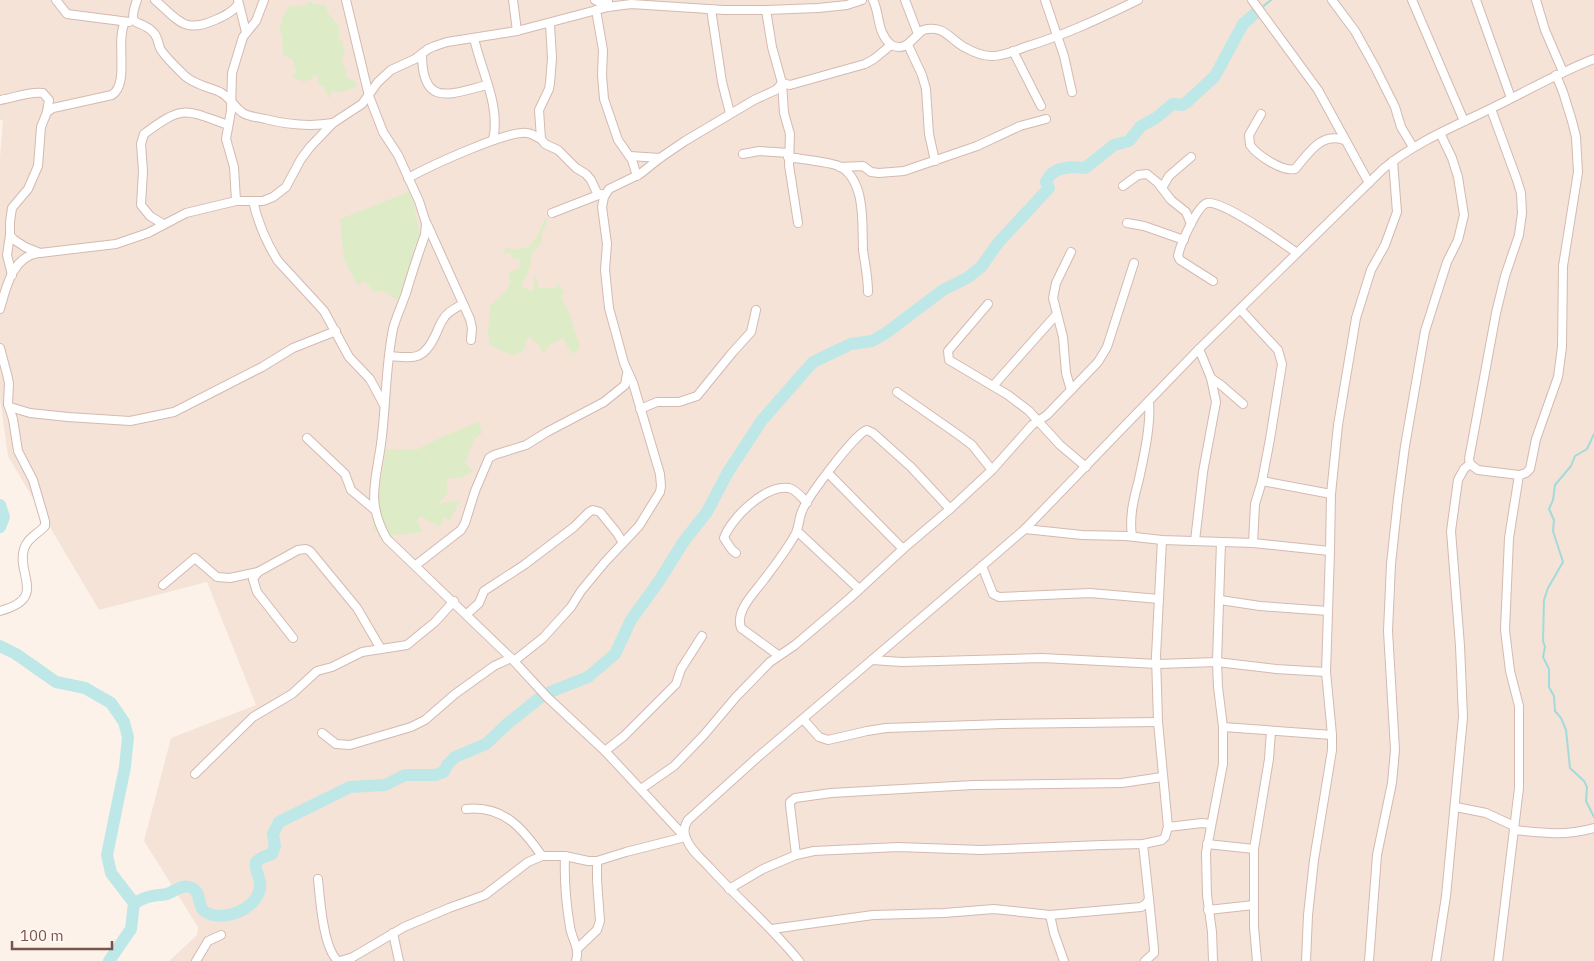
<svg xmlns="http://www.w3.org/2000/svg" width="1594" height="961" font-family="'IBM Plex Sans',sans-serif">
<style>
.residential{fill:#f5e3d8}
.green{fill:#ddecc7}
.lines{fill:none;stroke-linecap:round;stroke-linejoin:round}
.stream{stroke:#a2dbda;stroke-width:2}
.river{stroke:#bde8e7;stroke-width:12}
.minor-casing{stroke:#d3bab1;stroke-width:10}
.minor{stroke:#fff;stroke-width:8}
</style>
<rect width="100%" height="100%" fill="#fdf2ea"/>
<polygon class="residential" points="0,0 1594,0 1594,961 169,961 197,935 198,927 144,841 171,738 256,705 207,582 99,610 8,456 0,399 0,158 3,120 0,120"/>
<g class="green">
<polygon points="308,2 312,2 313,4 326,5 328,13 339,27 339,36 337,39 342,40 345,55 341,59 342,64 347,69 345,76 356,82 357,87 338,93 332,90 329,99 324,87 318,84 319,77 313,76 312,79 302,82 301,80 297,80 293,77 296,69 293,65 294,61 283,55 282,34 279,31 283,16 290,6 306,5"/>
<polygon points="411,191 420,236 413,249 417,258 397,300 384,291 373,292 370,286 362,280 360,285 356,283 344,259 340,219"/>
<path d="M545,218L548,219L542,233V242L530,256L532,261C529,265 530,267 528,272C526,278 523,279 522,286L531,291L535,288L533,279L536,276L539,288H555L559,283L565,294L560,296L569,312L580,347L574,354L569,350L563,338L550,345L544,353L540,349L539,344L533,341L530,336L526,340C526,351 521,353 511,355L490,345L488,335L490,306L507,290L511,282L508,277L509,273L519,268L520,259L512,258L511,253H504L505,248L515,249L529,247L537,236Z"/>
<polygon points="479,422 482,433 474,439 465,463 473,471 463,477 446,479 448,493 438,504 460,500 450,521 444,517 440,527 420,516 417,521 423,532 379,537 377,531 373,529 386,449 416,450 446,435"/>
</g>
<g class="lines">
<g class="stream">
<polyline points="1261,8 1271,0"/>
<polyline points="1594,434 1587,449 1575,456 1571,466 1555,485 1553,500 1549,509 1554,520 1553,531 1563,562 1548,588 1544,600 1543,641 1545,647 1543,657 1549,669 1549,687 1554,696 1555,711 1561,718 1566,730 1570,768 1584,781 1587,787 1586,801 1594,817"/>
</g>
<g class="river">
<polyline points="0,505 4,517 0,527"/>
<polyline points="0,646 16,654 56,682 85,688 111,703 124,722 128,737 125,767 107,855 111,873 134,903 131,929 109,961"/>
<path d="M550,692L588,677L615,654L631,620L659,581L684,541L707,512L728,472L762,420L813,362L851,344L872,341L886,333L943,290L967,278L981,267L998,243L1049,188L1046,182C1052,167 1070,166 1085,168L1114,145L1129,141L1141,126L1156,118L1170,106L1173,104L1182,105L1187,102L1215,76L1243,24L1259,10"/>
<path d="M134,903C139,901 145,897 152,896C157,895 162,895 167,894C175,891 184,883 192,888C202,893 197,905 204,911C222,924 257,909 260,888C262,878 254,872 256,862L263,857L272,854L275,846L273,834L279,822L350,787L385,785L405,775H435L444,772L447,765L455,757L486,744L507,724L542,696"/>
</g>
<g class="minor-casing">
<g id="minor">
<polyline points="56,0 67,14 129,22"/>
<path d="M137,0C126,31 140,17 154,33C158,38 158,43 160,48C163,55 179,70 185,76C195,85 209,87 220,92C230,97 234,107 243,113C249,117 258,117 265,119C289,125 309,127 333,123"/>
<path d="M155,0C178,20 184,34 215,20C224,16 231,13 238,5"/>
<polyline points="238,0 246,32"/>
<polyline points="513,0 517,31"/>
<polyline points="595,0 608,7 608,0"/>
<path d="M873,0C881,17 876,31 891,45C907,52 911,39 923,30C944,24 950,40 966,48C973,52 984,56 992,56C1003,56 1015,51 1025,47C1065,35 1101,18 1138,0"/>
<polyline points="905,0 918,34"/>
<polyline points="1045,0 1064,56 1072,92"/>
<polyline points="1252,0 1318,90 1369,183"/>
<polyline points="1332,0 1355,31 1375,67 1395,107 1401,127 1413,147"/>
<polyline points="1412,0 1464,121"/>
<polyline points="1476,0 1511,98"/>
<polyline points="1536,0 1545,30 1563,72"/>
<polyline points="711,9 722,82 730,113"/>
<polyline points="596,10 603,50 602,75 604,99 618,140 632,160 637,176"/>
<polyline points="766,10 772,47 782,83 784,113 790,134 789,165 798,223"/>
<polyline points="550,24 552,58 550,83 549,89 539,110 541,139 545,144 558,150 576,168 586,174 591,180 598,195"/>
<path d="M474,38C481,71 501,106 493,140"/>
<polyline points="908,45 922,75 926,89 929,134 935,161"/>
<polyline points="1013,51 1041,106"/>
<path d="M422,54C422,108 450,94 487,85"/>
<path d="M0,100C15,98 28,91 43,93L49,100L47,112L41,127L38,166L28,189L12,208L10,222V235L13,239L25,247L40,253L116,244L148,233L186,213L236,201H263L273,197L286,187L301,159L310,147L333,123L362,104L378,82L391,70L415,59L428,49L435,46L447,42L517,31L608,7L631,4L724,10H766L818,8L847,5L862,0"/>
<polyline points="1491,109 1517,180 1521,193 1522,213 1519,235 1505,276 1496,313 1469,459 1470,464 1478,470 1519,475 1526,473 1530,469 1536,439 1558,377 1562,347 1563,266 1578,172 1576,137 1572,121 1563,92 1556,75"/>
<path d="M47,112L53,108L112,95C130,83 115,42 125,22"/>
<path d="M1261,114L1249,135L1250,145C1257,155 1282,172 1295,169C1309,153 1321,132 1344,140"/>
<polyline points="743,154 759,151 789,153"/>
<polyline points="630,156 660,158"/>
<path d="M788,157C800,159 833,162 841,167C866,182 862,225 863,250C865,264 868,277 868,292"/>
<polyline points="840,167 863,166 871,172 879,173 904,171 977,146 1020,126 1046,119"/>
<path d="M408,178C428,167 507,130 527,133C531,133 536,137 541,139"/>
<polyline points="1123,186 1138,175 1147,174 1158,183 1171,200 1186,212 1191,224"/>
<polyline points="1162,188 1169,176 1191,157"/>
<polyline points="236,201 234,167 226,139 231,111 232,73 243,37 256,21 264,0"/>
<path d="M253,201C258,223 266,242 278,261L324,311L349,357L370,379L384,405"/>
<polyline points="552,213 601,194"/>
<polyline points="1127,223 1144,226 1184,240"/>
<path d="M163,224L150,216L141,205L143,171L141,144L144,134C183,105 184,109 228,125"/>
<polyline points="427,224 470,319 472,328 471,340"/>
<polyline points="10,235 7,255 12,275"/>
<path d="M1213,281L1180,260L1178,256C1180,245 1197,206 1207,203C1222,200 1283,243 1297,253"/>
<polyline points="988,304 948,351 949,360 1008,395 1029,411 1060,445 1086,467"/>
<path d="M0,309C6,288 12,257 38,253"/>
<polyline points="1240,309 1278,350 1282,364 1270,439 1262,481 1255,504 1253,543"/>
<polyline points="0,348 7,374 9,383 8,404 10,407 30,413 68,417 130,421 174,412 262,367 293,348 336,331"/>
<path d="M389,356C414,358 423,361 435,336C438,330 440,323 444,318C448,311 456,308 463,304"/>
<polyline points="1211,378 1221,385 1243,404"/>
<polyline points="993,386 1056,315"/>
<polyline points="1071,390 1066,373 1063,337 1053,298 1056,283 1071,252"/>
<polyline points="897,392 960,436 972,445 992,470"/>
<polyline points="640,409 657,402 679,402 697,396 732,353 751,332 756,310"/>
<polyline points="307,438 345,474 351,490 375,510"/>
<polyline points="828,473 903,549"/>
<polyline points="1262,481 1331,494"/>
<polyline points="1025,529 1082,535 1126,536 1162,540 1253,543 1330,551"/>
<polyline points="797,531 859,589"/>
<path d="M1132,536C1129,516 1134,498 1139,479C1144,456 1151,425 1149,402"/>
<polyline points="1195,541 1203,472 1216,402 1211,378 1199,349"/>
<path d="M736,553L732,550L724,538C731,518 766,484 789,488C797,490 802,498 807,503"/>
<polyline points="416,565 461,530 465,523 475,491 489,458 494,455 526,445 547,432 604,402 625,385 627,374"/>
<polyline points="982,566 993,594 999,597 1090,593 1159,599"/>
<polyline points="163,585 195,558 217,577 230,578 258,572"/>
<polyline points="1220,600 1260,606 1328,611"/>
<path d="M0,611C48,598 16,575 24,549C27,538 38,534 45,526V521L33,480L18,451L13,419L8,404"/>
<polyline points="467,614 479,603 484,591 524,565 574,527 589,512 593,510 600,512 617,533 623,543"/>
<polyline points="293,638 257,592 253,579 258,572 298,550 306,549 310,551 357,608 381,649"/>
<path d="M778,655L741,628C735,611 754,593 763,581C775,565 787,550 796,533C799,526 799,518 802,511C807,498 856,432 867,430L873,433L911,467L950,509"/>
<polyline points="872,660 902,662 1042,658 1158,664 1217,662 1276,669 1326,672"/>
<polyline points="514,661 543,638 571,607 581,591 605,562 639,526 660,492 661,486 660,474 633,383 624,363 609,308 605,270 607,244 602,207 604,197 609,189 640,174 660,158 685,141 754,100 776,90 782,83 790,85 865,64 874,59 891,45"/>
<polyline points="803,719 819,737 828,740 867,731 886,728 1003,724 1158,722"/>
<polyline points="1223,727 1332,735"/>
<polyline points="322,733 336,744 350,745 411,727 425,720 455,694 494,666 511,658"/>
<polyline points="605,751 624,736 676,684 681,669 702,636"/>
<polyline points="195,774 253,717 292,694 317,671 332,667 362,652 407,645 435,622 454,601"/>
<polyline points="641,789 674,766 703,736 736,697 770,662 795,645 850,598 903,549 950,509 992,470 1032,425 1047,415 1098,362 1107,347 1134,263"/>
<polyline points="1456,807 1486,813 1514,826"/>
<path d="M466,809C504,805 523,829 542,856"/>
<polyline points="1168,827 1202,823 1211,824"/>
<path d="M1514,830C1542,833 1566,836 1594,828"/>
<polyline points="1207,844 1254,849"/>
<polyline points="796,855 790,805 790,802 795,798 831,793 973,785 1122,783 1162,777"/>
<path d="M565,856C564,880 566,903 570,927C572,940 580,947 576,961"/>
<path d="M318,879C320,899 323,948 338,961"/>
<polyline points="729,889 763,869 796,855 814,851 898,847 981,850 1102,845 1143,844 1162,840 1165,837 1168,827 1158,722 1156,656 1162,540"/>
<polyline points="1208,910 1254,905"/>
<polyline points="1050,915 1054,933 1064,961"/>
<polyline points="772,929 873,915 944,913 994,909 1050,915 1141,907 1146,904 1149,899 1143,844"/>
<polyline points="393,933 399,961"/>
<polyline points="578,948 597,930 600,921 597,880 597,861"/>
<polyline points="196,961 208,941 221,935"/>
<path d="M340,961L353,957L404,927L449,908L485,895L528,862L542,856H565L588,861H597L626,852L685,837L605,751L547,697L511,658L387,539C364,500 378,476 382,436C386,400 386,364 393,329C396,317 402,305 406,293C412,273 418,254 425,235L426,223L419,201L398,155L383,132L369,96L346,0"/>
<path d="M799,961C772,927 739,900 710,868C702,859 690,850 686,838C683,831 684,826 688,820L759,756L982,566L1025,529L1199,349L1383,169C1416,142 1453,127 1490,109C1525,92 1558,73 1594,59"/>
<polyline points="1145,961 1154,953 1154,949 1149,899"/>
<polyline points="1213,961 1212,932 1207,895 1206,853 1223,764 1223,727 1218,687 1217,662 1221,542"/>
<polyline points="1257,961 1254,927 1254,849 1269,759 1271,731"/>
<polyline points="1306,961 1308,915 1314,860 1332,750 1332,735 1326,672 1330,551 1331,494 1338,425 1356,318 1371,270 1385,245 1397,212 1393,161"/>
<polyline points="1369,961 1377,855 1392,783 1395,750 1388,631 1391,564 1398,499 1405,446 1425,331 1447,262 1458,240 1464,215 1458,177 1452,158 1440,133"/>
<polyline points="1436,961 1446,896 1463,717 1460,646 1451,531 1458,480 1464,469 1470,464"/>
<polyline points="1498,961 1519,788 1519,706 1510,671 1505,630 1509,538 1519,475"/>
</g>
</g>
<use href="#minor" class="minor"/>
</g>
<path d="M12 941v8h100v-8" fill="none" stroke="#7a544b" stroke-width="2.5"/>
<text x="20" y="941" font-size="15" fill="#7a544b" stroke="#fff7f1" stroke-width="4" paint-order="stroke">100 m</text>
</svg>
